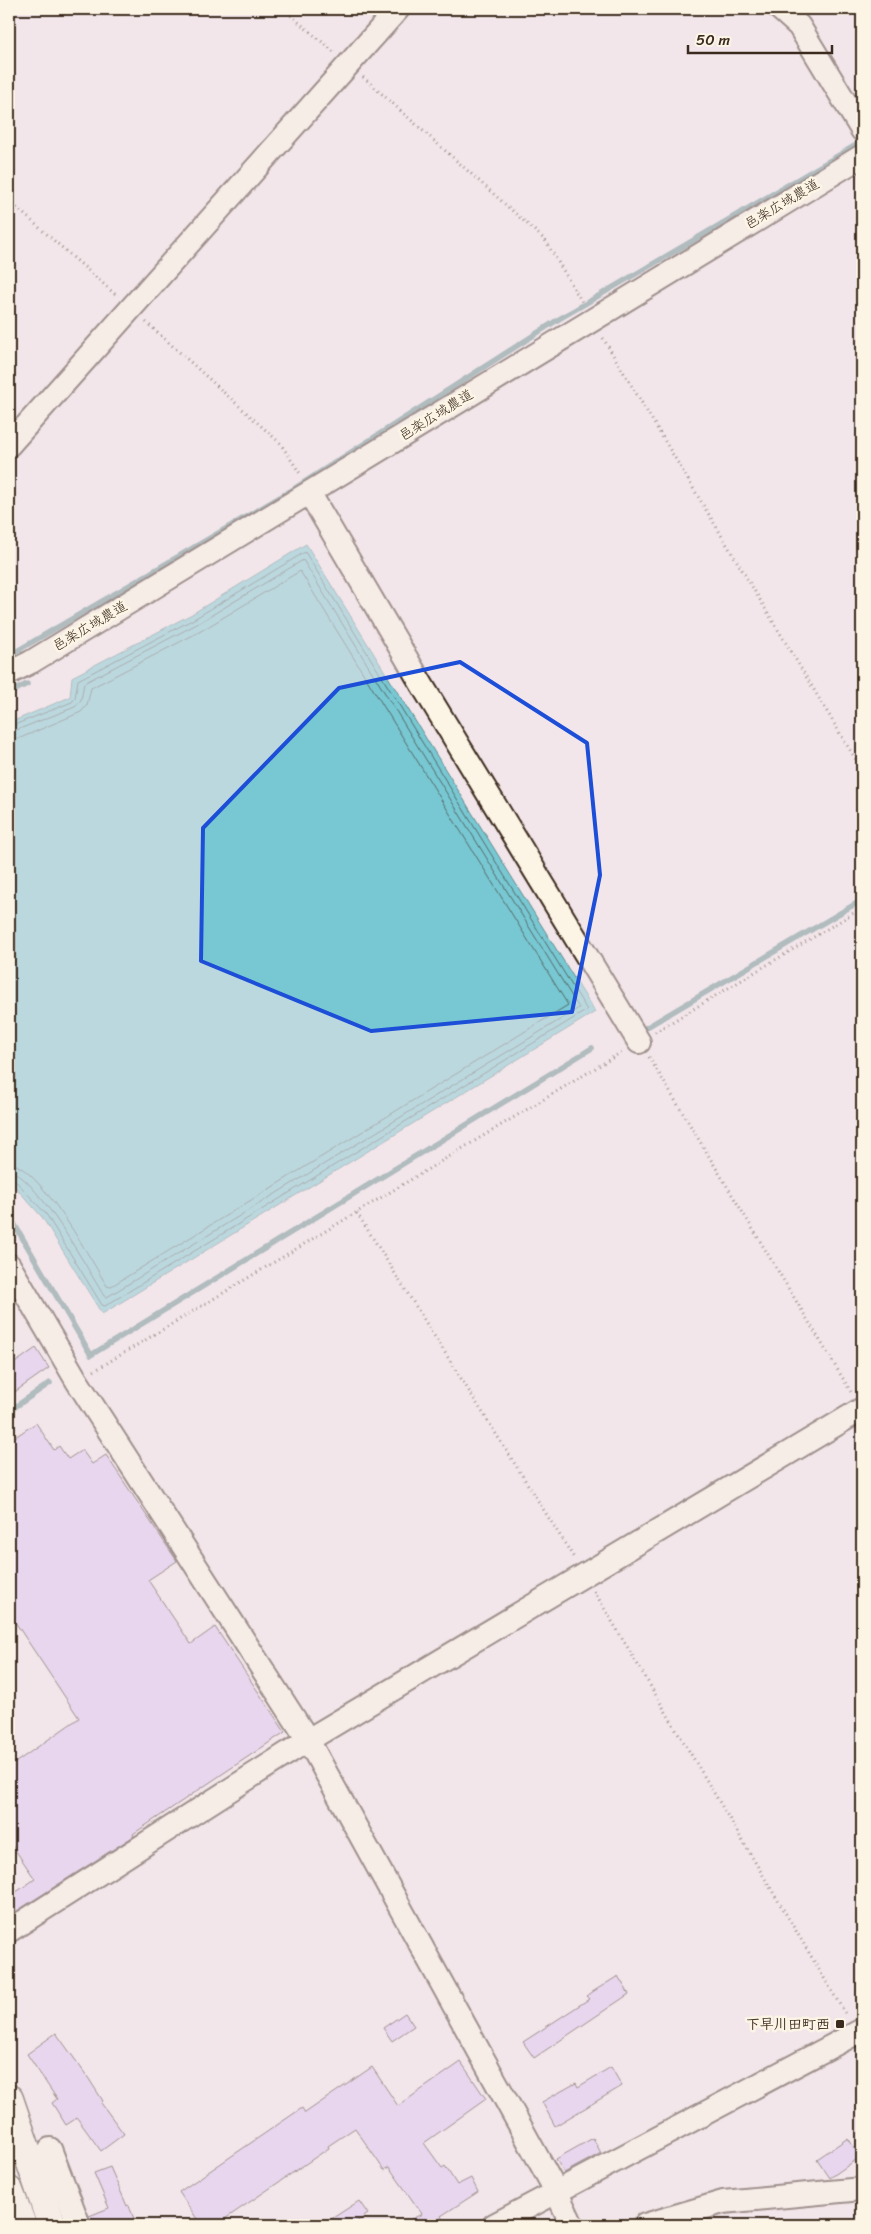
<svg xmlns="http://www.w3.org/2000/svg" width="871" height="2234" font-family="Sriracha,'Klee One',sans-serif">
<style>
.water{fill:#78c8d3;stroke:#60898b}
.lines{fill:none;stroke-linecap:round;stroke-linejoin:round}
.shore{stroke:#536966;stroke-width:1}
.stream{stroke:#60898b;stroke-width:5.5}
.building{fill:#dac3f4;stroke:#3b2a1e}
.minor-casing{stroke:#3b2a1e;stroke-width:26}
.major-casing{stroke:#3b2a1e;stroke-width:31}
.path{stroke:#3b2a1e;stroke-width:3;stroke-dasharray:1 4;stroke-linecap:butt}
.minor{stroke:#fcf5e5;stroke-width:22}
.major{stroke:#fcf5e5;stroke-width:28}
.marked{fill:none;stroke:#1d4ed8;stroke-width:4;stroke-linejoin:round}
.poi-dot{fill:#3b2a1e;stroke:#fcf5e5;stroke-width:2}
.labels{text-anchor:middle;dominant-baseline:central;stroke-width:5;stroke-linejoin:round;paint-order:stroke}
.street-label{font-size:14px;fill:#3b2a1e;stroke:#fcf5e5}
.poi-label{font-size:14px;font-weight:bold;fill:#3b2a1e;stroke:#fcf5e5;text-anchor:end}
</style>
<rect width="100%" height="100%" fill="#f2e6ea"/>
<filter id="ink" filterUnits="userSpaceOnUse"><feTurbulence type="fractalNoise" baseFrequency=".02" numOctaves="2"/><feDisplacementMap in="SourceGraphic" scale="10" xChannelSelector="R" yChannelSelector="G"/><feConvolveMatrix kernelMatrix="1 2 1 2 8 2 1 2 1" color-interpolation-filters="sRGB"/></filter>
<g filter="url(#ink)">
<polygon class="water" points="306,544 595,1012 102,1314 42,1217 9,1180 9,723 70,697 72,677 192,614"/>
<g class="lines">
<g class="shore">
<polyline points="9,727 72,702 75,698 78,680 194,619 305,552 587,1010 105,1306 102,1305 46,1214 14,1179 9,1177"/>
<path d="M9,733L75,707L81,700L84,683L197,624L303,560L579,1008L107,1297L104,1296C90,1273 34,1172 9,1171"/>
<path d="M9,741L18,739L81,712L87,705L91,688L201,631L300,571L568,1005L110,1287L107,1286C91,1260 39,1165 9,1163"/>
</g>
<g class="stream">
<polyline points="10,655 292,490 559,319 856,145"/>
<polyline points="9,693 27,684"/>
<polyline points="642,1030 862,900"/>
<polyline points="9,1215 91,1355 592,1048"/>
<polyline points="9,1411 50,1383"/>
</g>
</g>
<g class="building">
<polygon points="36,1348 49,1368 9,1396 9,1367"/>
<polygon points="36,1423 54,1450 59,1446 68,1459 82,1450 92,1464 106,1455 177,1561 148,1580 191,1644 215,1627 285,1732 133,1834 134,1836 9,1916 9,1897 35,1879 9,1841 9,1767 79,1718 9,1613 9,1441"/>
<polygon points="618,1976 629,1994 534,2058 523,2042 589,1999 586,1996"/>
<polygon points="405,2013 414,2026 392,2041 383,2028"/>
<polygon points="56,2033 89,2079 103,2101 101,2103 124,2134 101,2151 77,2118 66,2125 52,2103 57,2099 27,2054"/>
<polygon points="461,2062 486,2099 424,2143 442,2168 445,2166 457,2185 471,2178 478,2192 441,2216 446,2225 399,2225 422,2214 389,2167 384,2170 355,2128 328,2146 329,2148 216,2225 201,2225 179,2192 302,2108 305,2113 372,2067 398,2106"/>
<polygon points="611,2067 622,2086 555,2126 542,2102 576,2083 578,2087"/>
<polygon points="593,2138 601,2153 564,2173 556,2159"/>
<polygon points="848,2138 860,2157 830,2178 817,2159"/>
<polygon points="110,2167 127,2206 129,2205 136,2225 92,2225 89,2216 109,2208 94,2173"/>
<polygon points="359,2201 368,2214 352,2225 322,2225"/>
</g>
<g class="lines">
<g class="minor-casing">
<g id="minor">
<polyline points="780,9 799,26 862,130"/>
<polyline points="9,445 398,9"/>
<polyline points="310,494 425,690 639,1042"/>
<polyline points="9,673 31,662 862,156"/>
<polyline points="9,1265 77,1381 308,1740 557,2193 572,2225"/>
<polyline points="9,1931 308,1740 862,1409"/>
<polyline points="50,2149 79,2225"/>
<polyline points="494,2225 862,2030"/>
<polyline points="645,2225 723,2202 862,2189"/>
</g>
</g>
<g class="major-casing">
<g id="major">
<polyline points="9,2099 52,2225"/>
<polyline points="9,2191 22,2225"/>
</g>
</g>
<g class="path">
<polyline points="283,9 334,52"/>
<polyline points="363,77 545,240 582,302"/>
<polyline points="9,201 116,295"/>
<polyline points="146,322 280,443 301,475"/>
<polyline points="603,338 862,770"/>
<polyline points="9,641 16,648"/>
<polyline points="655,1032 862,908"/>
<polyline points="649,1057 851,1392"/>
<polyline points="357,1213 574,1558"/>
<polyline points="94,1371 622,1052"/>
<polyline points="594,1591 846,2015"/>
</g>
<use href="#minor" class="minor"/>
<use href="#major" class="major"/>
</g>
</g>
<path d="M0 0H871V2234H0ZM460,662L587,743L600,875L572,1012L371,1031L201,961L203,828L339,688Z" fill="#f2e6ea" fill-opacity=".55" fill-rule="evenodd"/>
<path class="marked" d="M460,662L587,743L600,875L572,1012L371,1031L201,961L203,828L339,688Z"/>
<rect class="poi-dot" x="835" y="2019" width="10" height="10" rx="2.5"/>
<g class="labels">
<g class="street-label">
<text transform="translate(782 204) rotate(-31)">邑楽広域農道</text>
<text transform="translate(436 415) rotate(-32)">邑楽広域農道</text>
<text transform="translate(90 626) rotate(-31)">邑楽広域農道</text>
</g>
<g class="poi-label">
<text x="830" y="2024">下早川田町西</text>
</g>
</g>
<rect width="871" height="2234" fill="none" stroke="#fcf5e5" stroke-width="30"/>
<rect x="15" y="15" width="841" height="2204" fill="none" stroke="#3b2a1e" stroke-width="2" filter="url(#ink)"/>
<path d="M688 45v8h144v-8" fill="none" stroke="#3b2a1e" stroke-width="2.5"/>
<text x="696" y="45" font-size="15" fill="#3b2a1e" stroke="#fcf5e5" stroke-width="4" paint-order="stroke">50 m</text>
</svg>
